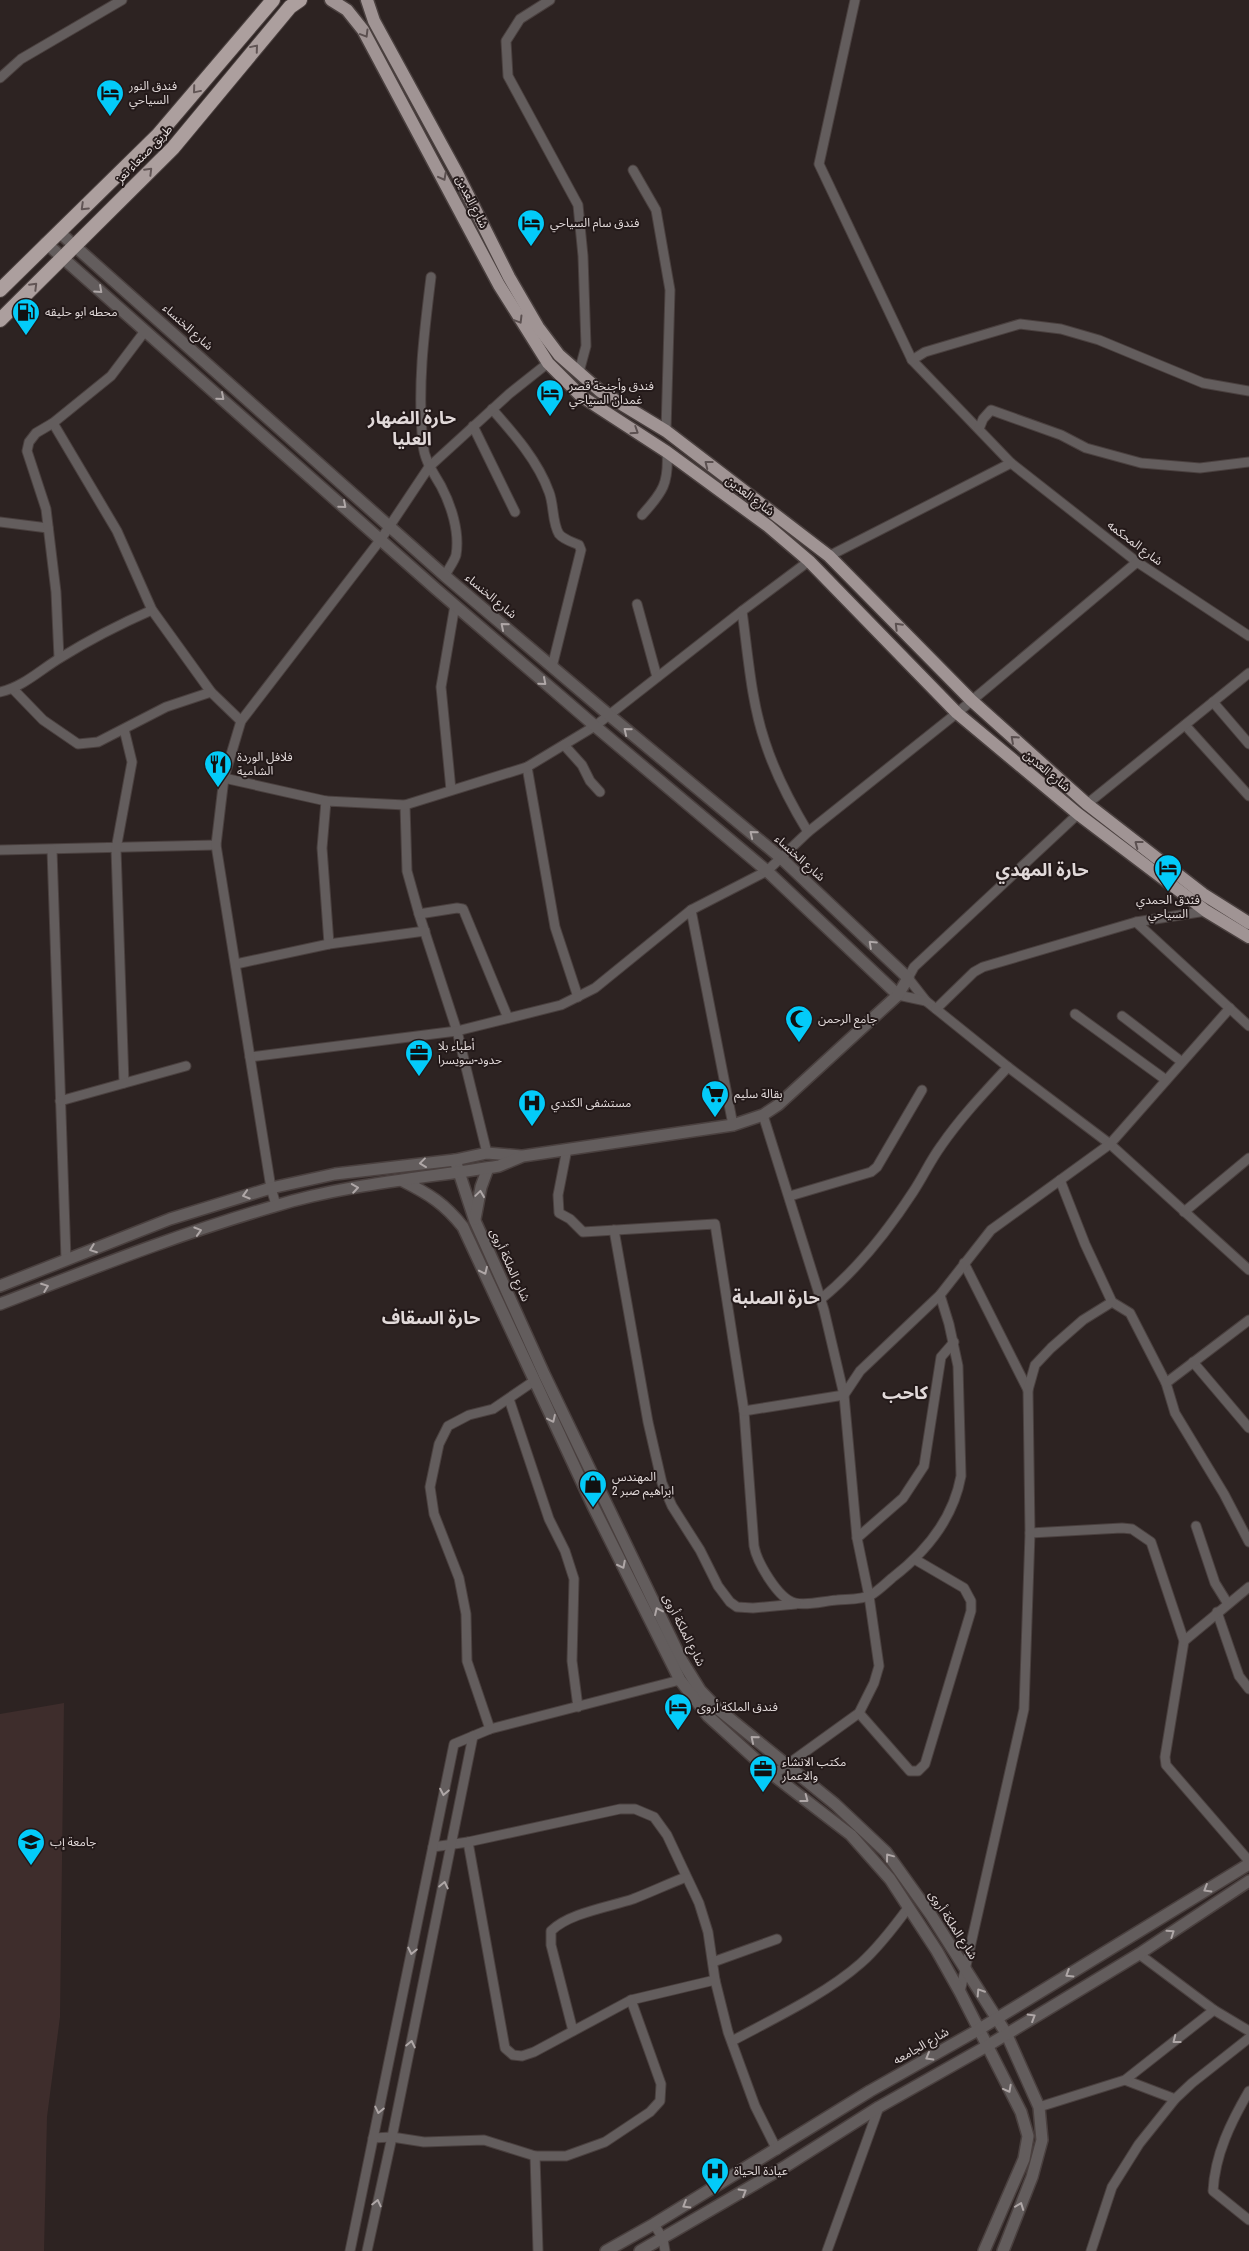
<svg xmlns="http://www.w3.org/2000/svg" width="1249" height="2251" font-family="'Archivo Narrow','Noto Sans Arabic',sans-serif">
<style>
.built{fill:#3e2d2c}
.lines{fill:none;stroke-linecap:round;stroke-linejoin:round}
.minor-casing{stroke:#4a403f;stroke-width:11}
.tertiary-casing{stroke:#4a403f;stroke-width:14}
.primary-casing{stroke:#4a403f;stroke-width:15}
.trunk-casing{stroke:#4a403f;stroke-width:16}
.minor{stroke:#635d5d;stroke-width:9}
.tertiary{stroke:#635d5d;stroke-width:11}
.primary{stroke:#a09494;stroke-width:12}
.trunk{stroke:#ac9f9e;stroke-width:14}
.oneway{stroke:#5b5050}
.oneway2{stroke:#615555}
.oneway3{stroke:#afa7a7}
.labels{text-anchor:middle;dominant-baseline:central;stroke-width:4;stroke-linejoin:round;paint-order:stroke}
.poi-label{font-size:12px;fill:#e1d9d9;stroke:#231919;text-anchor:start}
.street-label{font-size:12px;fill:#e1d9d9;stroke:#231919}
.district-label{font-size:18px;font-weight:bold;fill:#e1d9d9;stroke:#231919}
</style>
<rect width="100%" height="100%" fill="#2d2322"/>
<polygon class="built" points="64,1703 60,2017 47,2117 44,2251 0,2251 0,1714"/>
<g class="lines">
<g class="minor-casing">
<g id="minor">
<polyline points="550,0 520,19 506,41 508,76 578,205 583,256 586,346 579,372"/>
<polyline points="855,0 819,164 912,360 1011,463 1137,562 1249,636"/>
<polyline points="0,78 21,59 122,0"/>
<polyline points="633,170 656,210 670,290 666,431"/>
<path d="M431,277C424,333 417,388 423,444C424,460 433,472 441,486C451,505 460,532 456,555C454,562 448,569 445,576"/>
<polyline points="912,360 925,352 1020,324 1061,329 1099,340 1203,383 1249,391"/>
<path d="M492,409C514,434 538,461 549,492C554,504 552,523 559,534C564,540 573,542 579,545L581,550L552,667"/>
<polyline points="53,423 117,531 152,610 211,692 241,721"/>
<polyline points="473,426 515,512"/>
<polyline points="979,429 983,419 991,410 1061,435 1086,448 1141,463 1200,468 1249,462"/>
<path d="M642,515C663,492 669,483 667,452"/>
<polyline points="0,522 48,528"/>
<polyline points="829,556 1011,463"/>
<polyline points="637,604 657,677"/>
<path d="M742,611C748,654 751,701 765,742C775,773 791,804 808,832"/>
<polyline points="59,658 56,592 46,509 27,451 29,442 36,433 53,423 111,376 145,331"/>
<polyline points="13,689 43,720 78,744 98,742 166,707 211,692"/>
<path d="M0,692C23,687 40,670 60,658C89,640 120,624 152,610"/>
<polyline points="1213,702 1249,744"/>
<polyline points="1185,725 1249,796"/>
<polyline points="564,745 582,765 590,781 600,792"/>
<polyline points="527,767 555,927 578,997"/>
<polyline points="224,778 326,801"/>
<polyline points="451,790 441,687 455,605"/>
<polyline points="1087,804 1249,673"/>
<polyline points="405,805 407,871 419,914 457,1031 487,1153"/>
<polyline points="1078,814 914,967 908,978 926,1001 1008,1067 1110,1144 1249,1270"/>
<polyline points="0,850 216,845"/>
<polyline points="52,850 66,1259"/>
<polyline points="691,910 733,1125"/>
<polyline points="419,914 457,908 463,909 508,1018"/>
<polyline points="1136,922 1249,1026"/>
<polyline points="329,944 322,848 326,801 405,805 527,767 595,726 742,611 809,561"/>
<polyline points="236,964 329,944 425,931"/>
<polyline points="898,995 926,1001"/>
<polyline points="936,1009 974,972 983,967 1136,922 1206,911"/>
<polyline points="1075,1014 1166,1080"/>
<polyline points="1122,1016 1182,1062"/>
<polyline points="250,1057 457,1031 561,1005 595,988 691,910 767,871 808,832 957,713 1137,562"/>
<polyline points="124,1083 116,849 132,762 124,729"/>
<polyline points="60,1101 186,1066"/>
<polyline points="763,1115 824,1310 844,1395 857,1538 869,1596 879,1666 874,1683 859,1713 773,1775"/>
<path d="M567,1149L558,1195L559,1213L570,1219L583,1232L715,1224L744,1411L754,1546C757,1562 778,1599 795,1603C807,1606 824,1601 837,1600C846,1599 862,1600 871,1595C878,1591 885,1584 892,1578C926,1552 953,1520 961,1476L958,1366L949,1324L940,1295"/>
<polyline points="1060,1180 1085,1244 1112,1302 1130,1313 1166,1383 1175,1413 1224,1494 1249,1542"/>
<polyline points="790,1196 871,1172 877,1167 922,1090"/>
<polyline points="276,1205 271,1188 216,845 224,778 241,721 381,539 429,467 509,394 548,363"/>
<polyline points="1184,1212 1249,1158"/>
<polyline points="614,1230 648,1422 662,1483 672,1506 700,1550 718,1586 730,1602 737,1607 753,1608 796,1604"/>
<polyline points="964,1263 1028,1390"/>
<path d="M821,1299C858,1269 887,1232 913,1192C923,1177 930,1161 941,1146C961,1117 984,1093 1008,1067"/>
<polyline points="1193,1362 1249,1428"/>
<polyline points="1166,1383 1249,1320"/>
<polyline points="509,1399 549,1519 565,1551 574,1579 572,1661 578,1707"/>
<polyline points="744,1411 844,1395 860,1371 940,1295 991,1230 1110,1144 1230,1008"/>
<polyline points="1196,1526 1215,1583 1228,1604"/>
<polyline points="1030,1533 1122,1528 1132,1529 1151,1542 1184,1641 1165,1757 1166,1765 1249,1861"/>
<polyline points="857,1538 903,1498 924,1466 941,1357 954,1342"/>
<polyline points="1217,1612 1239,1676 1249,1689"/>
<polyline points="1184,1641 1249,1587"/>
<polyline points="859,1713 910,1771 918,1771 925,1764 971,1611 971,1601 964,1588 916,1560"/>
<polyline points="490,1729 467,1661 466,1614 459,1578 434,1514 430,1487 439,1444 448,1426 469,1415 493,1409 534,1381"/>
<polyline points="468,1842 505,2048 513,2055 522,2056 534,2052 631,2000 715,1980"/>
<polyline points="433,1847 468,1842 620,1809 635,1809 654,1817 667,1835 699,1903 708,1932 715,1980 728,2032 755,2106 777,2150"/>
<polyline points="1139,1954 1214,2010 1249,2031"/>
<polyline points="713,1962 777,1939"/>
<polyline points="960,1992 1024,1709 1030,1533 1028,1390 1035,1365 1051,1348 1083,1320 1112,1302"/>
<path d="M573,2031L551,1945V1931C569,1913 609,1907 633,1899C651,1892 668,1884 686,1877"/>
<path d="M732,2041C773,2019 826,1994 861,1963C879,1947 894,1927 908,1908"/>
<polyline points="1125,2080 1175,2099"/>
<path d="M1249,2091C1231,2122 1215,2154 1213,2191L1249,2220"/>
<polyline points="1039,2107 1125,2080 1214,2010"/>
<polyline points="373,2138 392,2137 424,2142 484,2140 535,2156 566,2156 605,2142 650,2112 660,2101 661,2084 631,2000"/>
<polyline points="535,2156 538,2251"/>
<polyline points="654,2224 663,2239 665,2251"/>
<polyline points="350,2251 454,1744 490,1729 680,1680"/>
<polyline points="367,2251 392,2137 473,1736"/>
<polyline points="827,2251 879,2107"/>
<polyline points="1091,2251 1112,2187 1139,2144 1175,2099 1192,2083 1249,2038"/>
</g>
</g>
<g class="tertiary-casing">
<g id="tertiary">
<polyline points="46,243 436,589 595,726 767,871 898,995"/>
<polyline points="455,1160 475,1221 544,1374 682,1661 700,1690 718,1709 835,1804 886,1852 931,1915 1006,2033 1039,2107 1042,2140 1032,2177 1003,2251"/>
<path d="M403,1181C429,1194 445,1204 463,1227L593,1506L680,1680L708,1716L773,1775L851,1835L890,1879L937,1951L960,1992L1021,2112L1028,2136L1024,2159L984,2251"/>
<polyline points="475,1219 481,1187 488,1168"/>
<polyline points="0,1286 170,1219 271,1188 335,1174 455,1160 487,1153 521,1156"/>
<path d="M0,1304C91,1269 181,1233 275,1206C347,1184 425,1178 499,1166L523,1156L733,1125L763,1115L778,1105L898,995L908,978L781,858L609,715L445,576L59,232"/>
<polyline points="606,2251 654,2224 870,2091 978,2030 1249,1864"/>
<polyline points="640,2251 786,2166 879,2107 987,2046 1139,1954 1249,1881"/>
</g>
</g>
<g class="primary-casing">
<g id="primary">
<polyline points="331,0 347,10 363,30 499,285 548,363 581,396 667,452 768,526 809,561 957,713 1078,814 1206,911 1249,937"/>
<polyline points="367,0 374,21 457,173 509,277 538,327 559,355 600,391 666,431 829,556 971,700 1087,804 1203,894 1249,923"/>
</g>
</g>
<g class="trunk-casing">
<g id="trunk">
<polyline points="0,290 158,135 273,0"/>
<polyline points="0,320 173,148 290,7 300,0"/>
</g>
</g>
<use href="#minor" class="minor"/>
<use href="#tertiary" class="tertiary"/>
<use href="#primary" class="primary"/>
<use href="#trunk" class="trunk"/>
</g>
<defs><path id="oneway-chevron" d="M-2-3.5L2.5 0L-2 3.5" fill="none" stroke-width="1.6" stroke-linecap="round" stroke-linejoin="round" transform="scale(1.25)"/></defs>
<g class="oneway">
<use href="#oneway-chevron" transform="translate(365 34) rotate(59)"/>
<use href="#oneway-chevron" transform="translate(443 177) rotate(62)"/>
<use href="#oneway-chevron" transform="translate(519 320) rotate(59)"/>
<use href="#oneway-chevron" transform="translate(635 431) rotate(33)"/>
<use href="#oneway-chevron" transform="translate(708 464) rotate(-142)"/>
<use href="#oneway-chevron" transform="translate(898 626) rotate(-135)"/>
<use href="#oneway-chevron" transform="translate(1014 739) rotate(-138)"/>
<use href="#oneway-chevron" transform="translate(1138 844) rotate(-143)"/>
</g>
<g class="oneway2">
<use href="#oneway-chevron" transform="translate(255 48) rotate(-50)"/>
<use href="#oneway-chevron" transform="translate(196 90) rotate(130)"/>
<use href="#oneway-chevron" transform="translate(149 171) rotate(-45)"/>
<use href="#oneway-chevron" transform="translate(84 207) rotate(136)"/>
<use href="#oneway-chevron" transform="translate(34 286) rotate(-45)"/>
</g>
<g class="oneway3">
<use href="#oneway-chevron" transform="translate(99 290) rotate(42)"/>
<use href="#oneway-chevron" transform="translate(221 397) rotate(41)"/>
<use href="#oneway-chevron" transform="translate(343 505) rotate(41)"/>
<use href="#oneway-chevron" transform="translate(504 626) rotate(-140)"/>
<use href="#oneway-chevron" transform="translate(543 682) rotate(41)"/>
<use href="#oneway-chevron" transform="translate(627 731) rotate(-141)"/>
<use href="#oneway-chevron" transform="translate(753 834) rotate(-141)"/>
<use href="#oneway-chevron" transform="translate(872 944) rotate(-137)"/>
<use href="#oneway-chevron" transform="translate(423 1163) rotate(173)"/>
<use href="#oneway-chevron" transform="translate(355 1188) rotate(-9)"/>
<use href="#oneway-chevron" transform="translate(480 1194) rotate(-82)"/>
<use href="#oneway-chevron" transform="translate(246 1195) rotate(163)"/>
<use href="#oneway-chevron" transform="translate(198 1231) rotate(-17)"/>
<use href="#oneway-chevron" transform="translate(93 1249) rotate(159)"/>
<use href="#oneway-chevron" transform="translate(484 1271) rotate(65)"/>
<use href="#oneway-chevron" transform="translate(45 1287) rotate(-21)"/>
<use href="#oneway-chevron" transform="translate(552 1419) rotate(65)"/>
<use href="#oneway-chevron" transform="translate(622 1565) rotate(63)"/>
<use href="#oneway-chevron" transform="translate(658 1611) rotate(-115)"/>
<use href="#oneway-chevron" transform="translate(754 1739) rotate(-140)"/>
<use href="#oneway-chevron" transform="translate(444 1792) rotate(101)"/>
<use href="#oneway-chevron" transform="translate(805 1799) rotate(37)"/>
<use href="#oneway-chevron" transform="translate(889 1857) rotate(-127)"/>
<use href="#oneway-chevron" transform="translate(444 1885) rotate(-78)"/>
<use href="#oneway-chevron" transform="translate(1207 1889) rotate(149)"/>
<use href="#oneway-chevron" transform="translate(1171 1933) rotate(-34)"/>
<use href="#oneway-chevron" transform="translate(412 1951) rotate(102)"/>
<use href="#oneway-chevron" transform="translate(1069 1974) rotate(148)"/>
<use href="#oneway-chevron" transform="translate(980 1992) rotate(-123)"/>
<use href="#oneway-chevron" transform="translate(1032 2017) rotate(-31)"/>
<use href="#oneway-chevron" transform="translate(1176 2040) rotate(142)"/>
<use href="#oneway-chevron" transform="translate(411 2044) rotate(-78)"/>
<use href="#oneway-chevron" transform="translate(929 2057) rotate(150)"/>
<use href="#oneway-chevron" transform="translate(1008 2089) rotate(62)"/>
<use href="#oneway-chevron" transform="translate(379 2110) rotate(102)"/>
<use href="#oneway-chevron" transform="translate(743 2192) rotate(-31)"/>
<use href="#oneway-chevron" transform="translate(377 2203) rotate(-77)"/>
<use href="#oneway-chevron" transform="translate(686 2205) rotate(149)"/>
<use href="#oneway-chevron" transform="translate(1020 2206) rotate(-69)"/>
</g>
<defs>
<g id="hotel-pin" transform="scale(1.4375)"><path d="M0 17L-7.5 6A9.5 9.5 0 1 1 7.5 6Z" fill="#03cbf9" stroke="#231919"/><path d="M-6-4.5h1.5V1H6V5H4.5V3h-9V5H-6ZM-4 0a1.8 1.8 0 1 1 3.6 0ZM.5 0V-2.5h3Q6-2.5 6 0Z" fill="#111"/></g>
<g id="fuel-pin" transform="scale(1.4375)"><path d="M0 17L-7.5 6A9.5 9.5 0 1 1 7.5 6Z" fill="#03cbf9" stroke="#231919"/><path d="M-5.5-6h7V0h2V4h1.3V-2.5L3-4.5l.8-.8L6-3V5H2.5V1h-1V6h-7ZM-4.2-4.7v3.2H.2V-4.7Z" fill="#111"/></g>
<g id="restaurant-pin" transform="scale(1.4375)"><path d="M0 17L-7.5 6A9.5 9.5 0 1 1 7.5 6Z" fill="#03cbf9" stroke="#231919"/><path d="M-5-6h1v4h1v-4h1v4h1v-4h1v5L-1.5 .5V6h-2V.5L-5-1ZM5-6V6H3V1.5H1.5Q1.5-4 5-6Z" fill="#111"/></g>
<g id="mosque-pin" transform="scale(1.4375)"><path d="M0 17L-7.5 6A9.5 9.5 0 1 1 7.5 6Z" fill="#03cbf9" stroke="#231919"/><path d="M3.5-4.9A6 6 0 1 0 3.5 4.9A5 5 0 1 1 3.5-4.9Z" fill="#111"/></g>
<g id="office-pin" transform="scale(1.4375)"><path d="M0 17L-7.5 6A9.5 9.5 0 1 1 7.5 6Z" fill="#03cbf9" stroke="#231919"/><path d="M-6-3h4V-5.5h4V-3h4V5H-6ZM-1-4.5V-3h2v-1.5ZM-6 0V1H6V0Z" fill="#111"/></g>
<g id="supermarket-pin" transform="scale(1.4375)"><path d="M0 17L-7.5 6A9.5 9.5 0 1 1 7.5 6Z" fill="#03cbf9" stroke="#231919"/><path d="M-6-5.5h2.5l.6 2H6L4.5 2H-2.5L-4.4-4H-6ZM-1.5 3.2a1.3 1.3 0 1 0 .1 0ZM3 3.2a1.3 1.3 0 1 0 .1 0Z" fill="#111"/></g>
<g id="hospital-pin" transform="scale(1.4375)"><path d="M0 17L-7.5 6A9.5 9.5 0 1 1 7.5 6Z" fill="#03cbf9" stroke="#231919"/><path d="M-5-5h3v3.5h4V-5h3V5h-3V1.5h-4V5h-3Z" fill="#111"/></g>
<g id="shop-pin" transform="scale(1.4375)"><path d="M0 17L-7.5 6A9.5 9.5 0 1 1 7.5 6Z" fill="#03cbf9" stroke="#231919"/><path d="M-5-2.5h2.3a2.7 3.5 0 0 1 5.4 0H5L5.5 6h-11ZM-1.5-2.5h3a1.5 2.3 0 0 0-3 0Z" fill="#111"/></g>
<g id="university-pin" transform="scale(1.4375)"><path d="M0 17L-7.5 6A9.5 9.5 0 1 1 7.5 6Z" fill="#03cbf9" stroke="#231919"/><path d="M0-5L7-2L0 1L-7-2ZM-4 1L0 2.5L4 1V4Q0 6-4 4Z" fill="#111"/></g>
</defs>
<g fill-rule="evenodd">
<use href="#hotel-pin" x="110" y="93"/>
<use href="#hotel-pin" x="531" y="223"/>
<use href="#fuel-pin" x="26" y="312"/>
<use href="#hotel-pin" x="550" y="393"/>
<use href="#restaurant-pin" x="218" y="764"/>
<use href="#hotel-pin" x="1168" y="868"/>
<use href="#mosque-pin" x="799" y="1019"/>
<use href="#office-pin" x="419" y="1053"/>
<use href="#supermarket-pin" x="715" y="1094"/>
<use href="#hospital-pin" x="532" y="1103"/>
<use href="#shop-pin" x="593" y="1484"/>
<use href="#hotel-pin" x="678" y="1707"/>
<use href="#office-pin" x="763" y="1769"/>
<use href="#university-pin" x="31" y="1842"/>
<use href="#hospital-pin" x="715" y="2171"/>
</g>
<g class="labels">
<g class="poi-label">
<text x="129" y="86">فندق النور<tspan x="129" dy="14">السياحي</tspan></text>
<text x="550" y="223">فندق سام السياحي</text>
<text x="45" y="312">محطه ابو حليقه</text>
<text x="569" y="386">فندق وأجنحة قصر<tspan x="569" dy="14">غمدان السياحي</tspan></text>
<text x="237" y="757">فلافل الوردة<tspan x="237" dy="14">الشامية</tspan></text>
<text x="1168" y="900" text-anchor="middle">فندق الحمدي<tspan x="1168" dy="14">السياحي</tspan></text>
<text x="818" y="1019">جامع الرحمن</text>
<text x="438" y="1046">أطباء بلا<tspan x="438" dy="14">حدود-سويسرا</tspan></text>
<text x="734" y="1094">بقالة سليم</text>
<text x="551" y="1103">مستشفى الكندي</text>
<text x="612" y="1477">المهندس<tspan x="612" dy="14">ابراهيم صبر 2</tspan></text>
<text x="697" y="1707">فندق الملكة أروى</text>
<text x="782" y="1762">مكتب الانشاء<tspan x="782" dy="14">والاعمار</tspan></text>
<text x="50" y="1842">جامعة إب</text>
<text x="734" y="2171">عيادة الحياة</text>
</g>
<g class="street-label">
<text transform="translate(144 154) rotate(-46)">طريق صنعاء تعز</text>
<text transform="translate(472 202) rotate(63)">شارع العدين</text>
<text transform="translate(188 327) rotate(42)">شارع الخنساء</text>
<text transform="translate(750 496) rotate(37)">شارع العدين</text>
<text transform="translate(1135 543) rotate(37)">شارع المحكمه</text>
<text transform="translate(491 596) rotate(40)">شارع الخنساء</text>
<text transform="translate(1047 771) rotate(40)">شارع العدين</text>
<text transform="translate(800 858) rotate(42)">شارع الخنساء</text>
<text transform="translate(510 1265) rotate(65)">شارع الملكة أروى</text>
<text transform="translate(684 1630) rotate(63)">شارع الملكة أروى</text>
<text transform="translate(953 1925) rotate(57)">شارع الملكة أروى</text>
<text transform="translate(921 2046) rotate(-30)">شارع الجامعه</text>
</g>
<g class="district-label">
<text x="412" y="417">حارة الضهار<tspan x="412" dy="21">العليا</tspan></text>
<text x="1042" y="869">حارة المهدي</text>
<text x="776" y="1297">حارة الصلبة</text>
<text x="431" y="1317">حارة السقاف</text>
<text x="905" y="1392">كاحب</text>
</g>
</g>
</svg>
